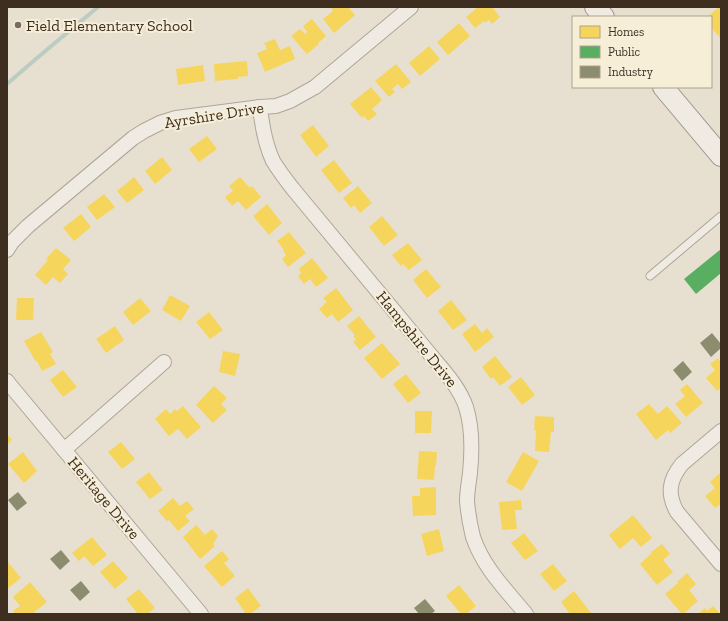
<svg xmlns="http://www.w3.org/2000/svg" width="728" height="621" font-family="'Zilla Slab',serif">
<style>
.homes{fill:#f6d55c}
.public{fill:#5aae61}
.industry{fill:#8c8c6e}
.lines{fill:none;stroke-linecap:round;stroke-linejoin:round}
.stream{stroke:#bcccc2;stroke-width:4}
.service-casing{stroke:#ada599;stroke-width:9}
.minor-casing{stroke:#ada599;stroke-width:16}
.secondary-casing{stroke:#9c958a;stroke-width:22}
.service{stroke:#efebe3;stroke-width:7}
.minor{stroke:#efebe3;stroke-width:14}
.secondary{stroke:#efebe3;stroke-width:20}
.poi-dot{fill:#786c5e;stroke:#f7eed8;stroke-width:1.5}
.labels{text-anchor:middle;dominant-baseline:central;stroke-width:4;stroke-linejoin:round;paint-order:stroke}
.poi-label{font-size:16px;fill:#3d2e20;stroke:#f7eed8;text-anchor:start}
.street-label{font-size:16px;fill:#3d2e20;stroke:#f7eed8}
</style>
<rect width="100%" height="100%" fill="#e7e0d1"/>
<g class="homes">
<polygon points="330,7 348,7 355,15 334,33 323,19 333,11"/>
<polygon points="478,7 492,7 500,17 492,24 489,20 485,23 484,21 475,28 466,17"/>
<polygon points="719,7 721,7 721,39 711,27 711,17 707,17"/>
<polygon points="312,19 326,36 318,43 319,44 307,54 291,36 300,29 305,34 307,32 303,26"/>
<polygon points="459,23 470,36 448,55 437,42"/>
<polygon points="275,39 280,50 290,46 295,59 265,72 257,53 267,49 264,43"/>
<polygon points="429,46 440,59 420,76 409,63"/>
<polygon points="247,61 248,76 238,77 238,79 215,81 214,64"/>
<polygon points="396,64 411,82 402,89 398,84 392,89 395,92 389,97 375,81"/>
<polygon points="203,65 205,81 178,85 176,69"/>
<polygon points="371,87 382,100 372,109 377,114 368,121 364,116 362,118 350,104"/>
<polygon points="313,125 329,146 316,157 300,135"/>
<polygon points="207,136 217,149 199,162 189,149"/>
<polygon points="162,157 172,170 155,184 145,171"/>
<polygon points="334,160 352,183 339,193 321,170"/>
<polygon points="134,177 144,190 127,203 117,191"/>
<polygon points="240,177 250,188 252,186 261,197 246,210 238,201 232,206 225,197 233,191 229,186"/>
<polygon points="358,186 372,203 360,213 354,205 351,208 343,198"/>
<polygon points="104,194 115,207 97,220 87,207"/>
<polygon points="267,204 282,223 269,235 253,216"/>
<polygon points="81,214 91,227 74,241 63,228"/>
<polygon points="382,216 398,235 384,246 369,227"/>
<polygon points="289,232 306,253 288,267 282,259 286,255 283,251 284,250 277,241"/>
<polygon points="408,243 422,260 409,270 403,264 401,266 392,255"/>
<polygon points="56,248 71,260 63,269 68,274 60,283 53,277 46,285 35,275 48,260 46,259"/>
<polygon points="312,258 328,278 316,287 310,279 304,284 298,276 301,273 299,269"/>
<polygon points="426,269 441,287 427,298 413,280"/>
<polygon points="336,288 353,310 338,322 332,314 327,318 319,309 327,302 323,298"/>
<polygon points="170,295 190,306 181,321 162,310"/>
<polygon points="17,298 34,298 33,320 16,320"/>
<polygon points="140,298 151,311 133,325 123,312"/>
<polygon points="451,300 467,320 453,330 438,311"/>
<polygon points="209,312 223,330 210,339 196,322"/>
<polygon points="359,316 376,337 360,350 353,342 356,339 353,336 355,335 347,326"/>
<polygon points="475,324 482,333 487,328 494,337 475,352 462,334"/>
<polygon points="115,326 124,340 106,353 96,339"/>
<polygon points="41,332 53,352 50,354 56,364 42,371 37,361 36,362 24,341"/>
<polygon points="382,343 400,364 382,379 364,358"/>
<polygon points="223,351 240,354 235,376 219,372"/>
<polygon points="495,356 512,377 500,386 493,377 491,379 482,367"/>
<polygon points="718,358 721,362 721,388 717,391 706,378 715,370 710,364"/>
<polygon points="63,370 77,387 63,397 50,380"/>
<polygon points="406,374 421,393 408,403 393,384"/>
<polygon points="521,377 535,395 522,405 508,387"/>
<polygon points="687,384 703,403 686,417 675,404 685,396 680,390"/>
<polygon points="214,386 227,398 221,404 227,410 213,423 196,405"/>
<polygon points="649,404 658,414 667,406 682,423 670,433 668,430 656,440 636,414"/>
<polygon points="183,406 201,427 187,439 178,429 169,436 155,419 166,409 170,414 175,409 177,411"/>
<polygon points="415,411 432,411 431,433 415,433"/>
<polygon points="535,416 554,417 554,432 551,432 549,452 535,451 536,430 534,430"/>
<polygon points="7,434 12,440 7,445"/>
<polygon points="121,442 135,459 122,469 108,452"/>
<polygon points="419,451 437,452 436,466 435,466 434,480 417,479"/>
<polygon points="23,452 37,471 24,483 8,464"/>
<polygon points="523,452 539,461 522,491 506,482"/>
<polygon points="149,472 163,490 150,499 136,482"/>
<polygon points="720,473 721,475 721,504 715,508 705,496 715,488 710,482"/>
<polygon points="436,487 436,515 413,516 412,496 420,496 420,488"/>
<polygon points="173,498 180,506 187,501 194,509 185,516 190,521 178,531 169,520 167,521 158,511"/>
<polygon points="521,500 522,510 515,510 517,529 502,530 499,502"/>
<polygon points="633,515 652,538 641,547 633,538 620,549 609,535"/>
<polygon points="196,525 205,535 212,529 218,536 213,544 215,546 200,559 183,537"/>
<polygon points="439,529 444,551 427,556 421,534"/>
<polygon points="524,533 538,551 525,560 511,543"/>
<polygon points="92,537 107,555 93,566 84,556 79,561 72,553"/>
<polygon points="662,544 670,554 663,560 673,572 657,585 640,564 652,553 651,552"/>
<polygon points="222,551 229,559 224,563 235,576 222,587 204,566"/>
<polygon points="7,561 21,578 7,589"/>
<polygon points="113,561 128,578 115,589 100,572"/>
<polygon points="553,564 567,581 554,591 540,574"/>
<polygon points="687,573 696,584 689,590 698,601 683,614 682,614 665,594 678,583 677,582"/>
<polygon points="30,582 47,602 32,614 15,614 13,611 20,606 13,597"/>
<polygon points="459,585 476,606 466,614 461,614 446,596"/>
<polygon points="248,588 261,606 250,614 246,614 235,598"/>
<polygon points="139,589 155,608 147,614 138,614 126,599"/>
<polygon points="574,591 591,613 590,614 570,614 561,602"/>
<polygon points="713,606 720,614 698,614 705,608 707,611"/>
</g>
<polygon class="public" points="721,249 721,273 696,294 684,279"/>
<g class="industry">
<polygon points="712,333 721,344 721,348 711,357 700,343"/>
<polygon points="683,361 692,372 682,381 673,370"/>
<polygon points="18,492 27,503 17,511 8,500"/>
<polygon points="61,550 70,561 60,570 50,559"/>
<polygon points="81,581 90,592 80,601 70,590"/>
<polygon points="425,599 435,611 431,614 419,614 414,608"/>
</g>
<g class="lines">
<polyline class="stream" points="7,84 37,58 98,7"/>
<g class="service-casing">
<polyline id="service" points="650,276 721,216"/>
</g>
<g class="minor-casing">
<g id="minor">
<path d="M260,107C262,126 265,144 273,161C279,171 286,180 293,189L434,359C446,373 460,389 466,407C472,426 472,453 470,473C469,482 467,491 467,501C468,513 470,525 473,537C483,567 506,590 526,614"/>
<polyline points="7,250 12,242 28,226 133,138 144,131 160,123 176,118 260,107 276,106 290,101 315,87 411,7"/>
<polyline points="7,381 10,385 201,614"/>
<path d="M721,431L682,464C669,480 667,494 677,512L721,564"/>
<polyline points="64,450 164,362"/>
</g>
</g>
<g class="secondary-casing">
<g id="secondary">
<polyline points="595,7 604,17"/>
<polyline points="663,87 721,156"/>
</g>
</g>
<use href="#service" class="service"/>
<use href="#minor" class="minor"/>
<use href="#secondary" class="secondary"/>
</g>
<circle class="poi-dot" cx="18" cy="25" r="4"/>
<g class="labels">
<g class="poi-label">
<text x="26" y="25">Field Elementary School</text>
</g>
<g class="street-label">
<text transform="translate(214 115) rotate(-9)">Ayrshire Drive</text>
<text transform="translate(417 339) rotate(51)">Hampshire Drive</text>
<text transform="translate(104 498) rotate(50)">Heritage Drive</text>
</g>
</g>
<rect width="728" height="621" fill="none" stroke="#3d2e20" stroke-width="16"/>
<rect x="572" y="16" width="140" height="72" fill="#f7eed8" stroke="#ada18e"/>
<rect x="580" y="26" width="20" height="12" fill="#f6d55c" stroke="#ada18e"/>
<text x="608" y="36" font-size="12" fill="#3d2e20">Homes</text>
<rect x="580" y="46" width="20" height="12" fill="#5aae61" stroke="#ada18e"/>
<text x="608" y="56" font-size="12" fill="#3d2e20">Public</text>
<rect x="580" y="66" width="20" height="12" fill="#8c8c6e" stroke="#ada18e"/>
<text x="608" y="76" font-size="12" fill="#3d2e20">Industry</text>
</svg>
